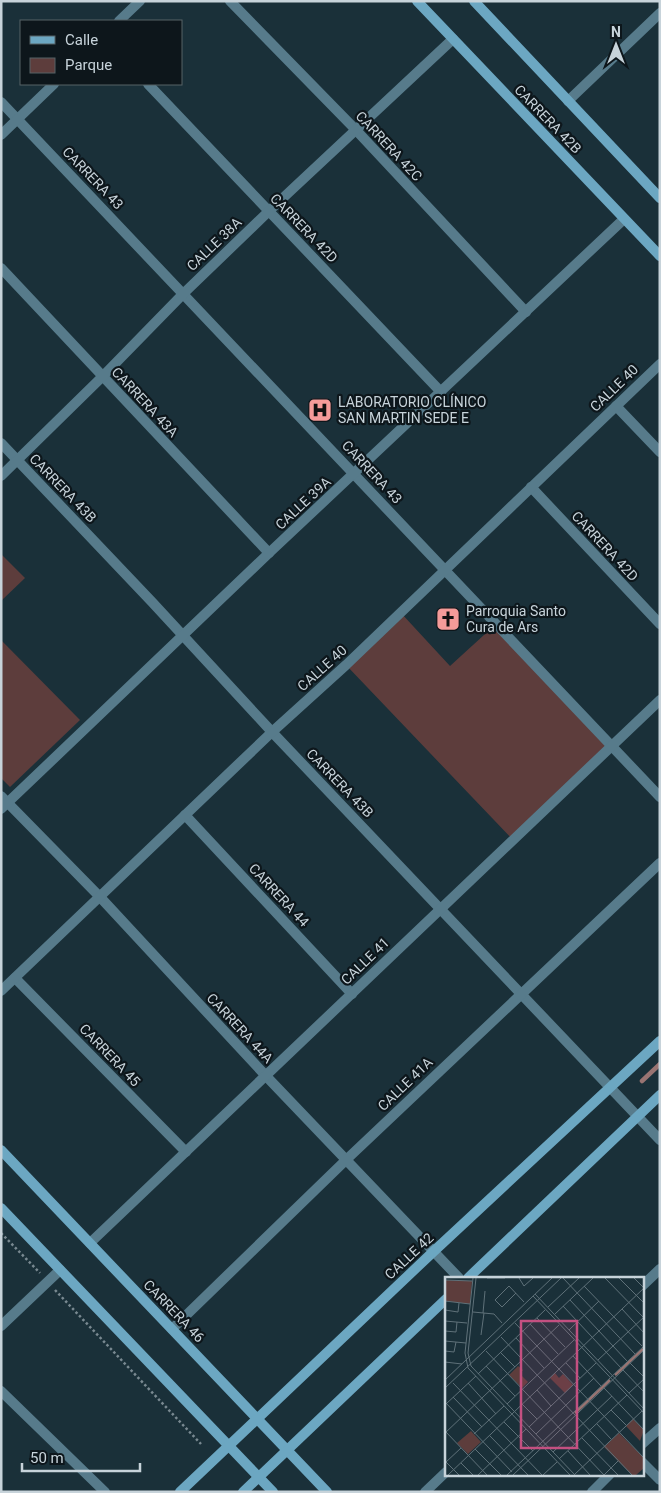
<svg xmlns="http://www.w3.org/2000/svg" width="661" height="1493" font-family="Roboto,sans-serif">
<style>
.green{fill:#5d3d3c}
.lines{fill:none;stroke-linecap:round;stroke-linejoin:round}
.stream{stroke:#997472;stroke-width:4.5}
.path{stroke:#798991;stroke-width:2.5;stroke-dasharray:2.5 2.5;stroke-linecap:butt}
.street{stroke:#577b8b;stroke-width:10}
.secondary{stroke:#6ca7c2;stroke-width:10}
.labels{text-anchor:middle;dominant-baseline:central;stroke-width:4.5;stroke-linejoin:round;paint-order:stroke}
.street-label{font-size:14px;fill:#c7d3da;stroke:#0d161b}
.poi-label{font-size:14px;fill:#c7d3da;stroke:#0d161b;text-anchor:start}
.inset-river{fill:none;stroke:#997472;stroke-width:2.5}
.inset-road{fill:none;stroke:#5f7179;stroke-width:1}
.view{fill:#c45081;fill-opacity:0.15;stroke:#c45081;stroke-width:2.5}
.inset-edge{fill:none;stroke:#c7d3da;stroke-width:2.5}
</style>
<rect width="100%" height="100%" fill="#1a3039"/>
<g class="green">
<polygon points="1,554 25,578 1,601"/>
<polygon points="401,613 450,666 496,624 611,746 513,840 346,665"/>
<polygon points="1,640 80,720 10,787 1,778"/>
</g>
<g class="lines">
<polyline class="stream" points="642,1081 660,1064"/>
<g class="path">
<polyline points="1,1233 40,1273"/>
<polyline points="55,1290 201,1444"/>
</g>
<g class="street">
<polyline points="230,1 355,129 526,312"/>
<polyline points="119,21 140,1"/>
<polyline points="148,84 441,392"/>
<polyline points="568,101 660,13"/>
<polyline points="1,102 660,797"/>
<polyline points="1,135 54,84"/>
<polyline points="1,268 269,553"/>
<polyline points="616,406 660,452"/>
<polyline points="1,443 152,602 272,732 660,1140"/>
<polyline points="1,476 102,377 184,293 269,211 453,39"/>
<polyline points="531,487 660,624"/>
<polyline points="1,796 100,897 266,1076 459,1278"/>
<polyline points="1,809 269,553 624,219"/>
<polyline points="185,815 352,994"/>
<polyline points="15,978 186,1152"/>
<polyline points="1,991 272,732 346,665 660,364"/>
<polyline points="90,1243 660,700"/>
<polyline points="642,1286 660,1269"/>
<polyline points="1,1326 60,1270"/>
<polyline points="172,1329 347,1159 660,863"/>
<polyline points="1,1391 105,1492"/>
<polyline points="642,1444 660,1428"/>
<polyline points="642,1462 660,1480"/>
<polyline points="425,1492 446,1472"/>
<polyline points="592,1492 610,1474"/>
</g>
<g class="secondary">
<polyline points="417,1 660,256"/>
<polyline points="474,1 660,198"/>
<polyline points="1,1150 327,1492"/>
<polyline points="1,1208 273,1492"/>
<polyline points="468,1278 660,1095"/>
<polyline points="180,1492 433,1252 660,1041"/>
<polyline points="243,1492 446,1299"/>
</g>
</g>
<defs>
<g id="hospital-square" transform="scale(1.25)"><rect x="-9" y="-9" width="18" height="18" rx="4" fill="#f59b99" stroke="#0d161b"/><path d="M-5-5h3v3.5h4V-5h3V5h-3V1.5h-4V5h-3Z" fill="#111"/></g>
<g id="church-square" transform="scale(1.25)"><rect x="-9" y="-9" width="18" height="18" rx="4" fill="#f59b99" stroke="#0d161b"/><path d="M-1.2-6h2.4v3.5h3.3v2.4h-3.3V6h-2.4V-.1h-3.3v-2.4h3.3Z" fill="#111"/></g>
</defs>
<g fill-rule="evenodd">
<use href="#hospital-square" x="320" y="410"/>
<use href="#church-square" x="448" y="619"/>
</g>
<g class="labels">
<g class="street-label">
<text transform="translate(548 119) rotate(46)">CARRERA 42B</text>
<text transform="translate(389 146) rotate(47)">CARRERA 42C</text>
<text transform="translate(93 178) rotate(46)">CARRERA 43</text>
<text transform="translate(304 228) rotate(46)">CARRERA 42D</text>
<text transform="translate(214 244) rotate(-44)">CALLE 38A</text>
<text transform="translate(614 388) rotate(-44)">CALLE 40</text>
<text transform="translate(145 402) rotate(47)">CARRERA 43A</text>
<text transform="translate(372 472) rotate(47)">CARRERA 43</text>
<text transform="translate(63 488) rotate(46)">CARRERA 43B</text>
<text transform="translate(303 503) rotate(-43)">CALLE 39A</text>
<text transform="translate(605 546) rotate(47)">CARRERA 42D</text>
<text transform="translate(322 668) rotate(-42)">CALLE 40</text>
<text transform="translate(340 783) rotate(46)">CARRERA 43B</text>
<text transform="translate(279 895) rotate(47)">CARRERA 44</text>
<text transform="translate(365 961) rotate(-44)">CALLE 41</text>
<text transform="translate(240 1028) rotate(47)">CARRERA 44A</text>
<text transform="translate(110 1055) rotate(46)">CARRERA 45</text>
<text transform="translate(405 1084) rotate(-44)">CALLE 41A</text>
<text transform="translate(409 1256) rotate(-43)">CALLE 42</text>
<text transform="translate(174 1311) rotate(46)">CARRERA 46</text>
</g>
<g class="poi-label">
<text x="338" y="402">LABORATORIO CLÍNICO<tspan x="338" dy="16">SAN MARTIN SEDE E</tspan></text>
<text x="466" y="611">Parroquia Santo<tspan x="466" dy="16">Cura de Ars</tspan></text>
</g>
</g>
<g transform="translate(445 1277)">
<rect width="199" height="199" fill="#1a3039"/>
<path d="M0,3L27,4L25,27L0,24ZM73,89L78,93L75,97L83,105L77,111L64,98ZM110,96L114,101L118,97L128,108L120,116L105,101ZM188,142L199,153L195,164L181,149ZM26,154L36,165L23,177L12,166ZM174,156L199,181V191L191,198H187L159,170Z" fill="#5d3d3c"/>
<path class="inset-river" d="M170,98L198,72M130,136L165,103"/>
<path class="inset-road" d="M28,1L20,76L23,91L125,198M31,1L23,76L26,89L130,198M42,1H60M74,1L79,9L88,1M118,1L190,77M160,1L198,40M174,1L199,26M0,3L27,4M139,9L197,69M71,16L57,30L50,23L64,9L79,25M90,17L199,132M88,19L199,136M125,23L182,84M0,24L25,27M118,29L176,91M103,30L134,1M177,32L199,56M0,33L13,35L14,26M28,35L49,37L57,46M38,36L40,14M110,37L148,1M92,41L120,70M0,44L22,46M70,46L199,181M85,47L113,77M124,53L154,24M0,54L11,55L12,45M36,58L39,36M56,60L187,198M71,61L99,91M0,64L21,66M0,74L9,75L11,65M41,74L159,198M56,76L70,90M128,79L156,109M153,83L199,40M0,85L17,87M121,86L135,101M185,86L199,100M41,89L70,119M178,93L199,115M33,97L100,33M0,103L107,1M8,106L97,198M23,106L51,137M0,111L116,1M159,111L199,153M92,113L106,129M184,116L199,102M8,120L37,150M0,125L67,195M1,127L31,99M62,127L129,63M77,127L92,142M166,133L181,148M59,145L88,174M152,147L166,162M84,150L151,86M1,155L42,198M0,156L114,48M29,157L59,129M91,157L149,101M45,159L83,198M137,161L173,198M30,172L56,198M123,174L145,198M108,175L167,119M114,182L182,118M1,185L16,171M1,185L14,198M16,186L28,198M130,197L197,134M3,198L199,11L189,1M33,198L81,152M62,198L199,69M68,198L199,73M98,198L112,185M159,198L173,184"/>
<path class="view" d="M76,44H132V171H76Z"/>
<rect width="199" height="199" class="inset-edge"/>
</g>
<rect width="661" height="1493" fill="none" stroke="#c7d3da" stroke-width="5"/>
<rect x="20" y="20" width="162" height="65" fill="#0d161b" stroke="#576267"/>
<rect x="30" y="36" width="25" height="8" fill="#6ca7c2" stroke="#576267"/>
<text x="65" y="45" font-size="15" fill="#c7d3da">Calle</text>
<rect x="30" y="58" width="25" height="15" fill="#5d3d3c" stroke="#576267"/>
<text x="65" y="70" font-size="15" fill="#c7d3da">Parque</text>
<g transform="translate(616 45)" stroke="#0d161b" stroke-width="4" paint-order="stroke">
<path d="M0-4L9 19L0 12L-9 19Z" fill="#c7d3da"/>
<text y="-8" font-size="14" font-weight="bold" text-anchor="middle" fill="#c7d3da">N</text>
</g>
<path d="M22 1463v8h118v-8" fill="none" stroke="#c7d3da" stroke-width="2.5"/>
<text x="30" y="1463" font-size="15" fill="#c7d3da" stroke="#0d161b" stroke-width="4" paint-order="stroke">50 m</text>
</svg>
